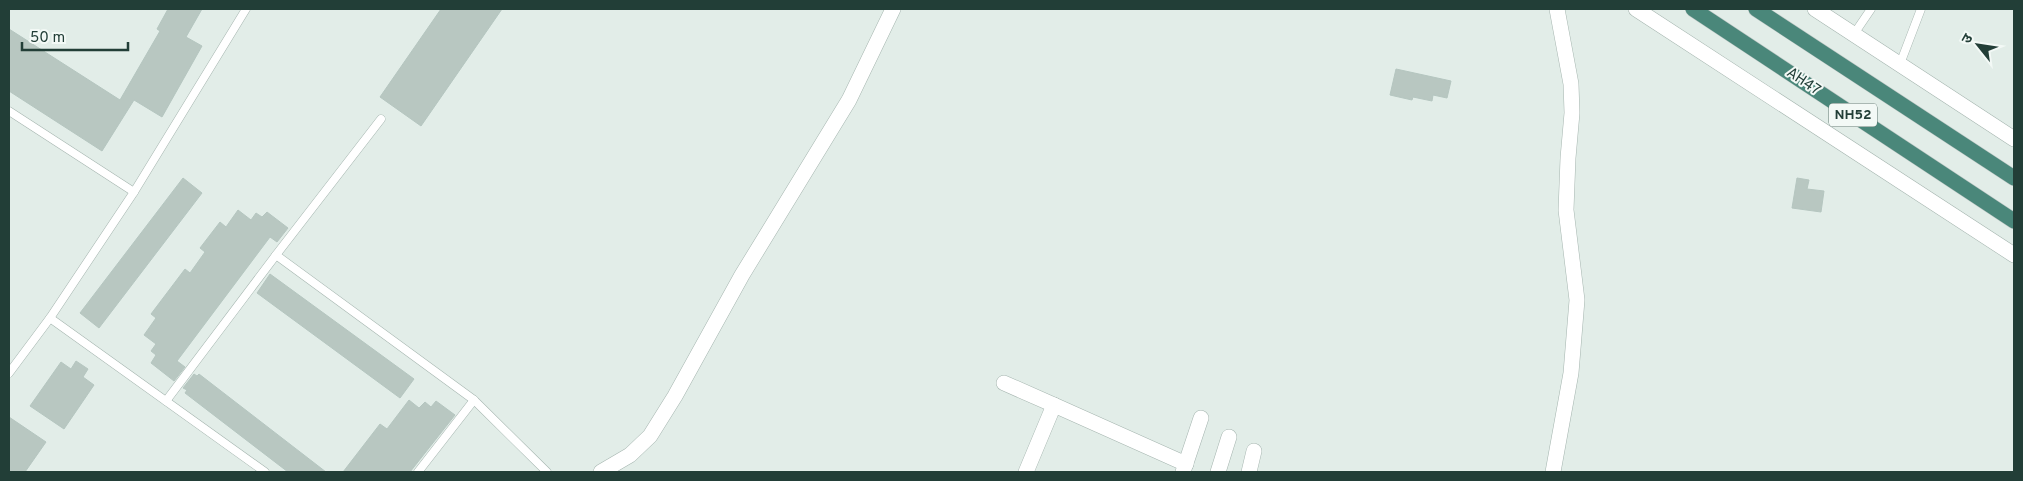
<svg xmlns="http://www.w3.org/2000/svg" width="2023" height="481" font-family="Overpass,'Noto Sans Devanagari',sans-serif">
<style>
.building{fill:#b8c7c1;stroke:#b5c6c0}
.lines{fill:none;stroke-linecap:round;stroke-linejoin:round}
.service-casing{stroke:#a5b5af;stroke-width:9}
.minor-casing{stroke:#a5b5af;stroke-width:16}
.tertiary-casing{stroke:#a5b5af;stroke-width:16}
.trunk-casing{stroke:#c1c9c7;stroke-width:16}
.service{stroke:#fff;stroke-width:8}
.minor{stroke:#fff;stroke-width:15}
.tertiary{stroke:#fff;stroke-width:15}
.trunk{stroke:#4a877a;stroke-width:15}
.labels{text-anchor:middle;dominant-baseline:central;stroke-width:4;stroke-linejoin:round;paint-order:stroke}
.shield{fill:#f3f9f6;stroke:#617670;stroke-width:1}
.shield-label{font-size:14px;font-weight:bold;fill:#223e37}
.street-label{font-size:15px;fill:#223e37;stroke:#f3f9f6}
</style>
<rect width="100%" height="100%" fill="#e2ede8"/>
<g class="building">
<polygon points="168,9 202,9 186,37 202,46 162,117 134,100 102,151 9,91 9,29 120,100 160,31 157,29"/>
<polygon points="441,9 502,9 421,126 380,97"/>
<polygon points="1396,69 1451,81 1447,98 1433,95 1432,101 1413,97 1412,100 1390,95"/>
<polygon points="183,178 202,193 99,328 80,313"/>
<polygon points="1797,178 1809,180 1807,189 1824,191 1821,212 1792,208"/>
<polygon points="238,210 251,220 256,213 262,217 267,212 288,228 277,242 270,237 177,361 185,367 174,381 151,363 156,355 151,351 156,344 144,335 156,318 151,314 185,269 190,273 205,252 200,248 220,222 226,227"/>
<polygon points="270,274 414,379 400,398 257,293"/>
<polygon points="76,361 88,369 83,377 94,385 64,429 30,406 61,362 71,369"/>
<polygon points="194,374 197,376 199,374 326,472 288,472 185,393 187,390 183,388"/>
<polygon points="409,400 419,408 425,402 431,407 436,401 455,415 410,472 343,472 380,424 387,429"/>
<polygon points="9,417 46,442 25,472 9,472"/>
</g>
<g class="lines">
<g class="service-casing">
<g id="service">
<polyline points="1854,34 1871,9"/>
<polyline points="1900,64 1921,9"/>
<polyline points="9,111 134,192"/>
<polyline points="381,119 276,255 474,400 547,472"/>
<polyline points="50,318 134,192 246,9"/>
<polyline points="9,373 50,318 265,472"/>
<polyline points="166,401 276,255"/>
<polyline points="418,472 474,400"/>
</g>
</g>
<g class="minor-casing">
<g id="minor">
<polyline points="1004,383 1054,405"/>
<polyline points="1026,472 1054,405 1186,464"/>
<polyline points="1183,472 1201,418"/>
<polyline points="1218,472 1229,437"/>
<polyline points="1249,472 1254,451"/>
<polyline points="1553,472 1571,373 1577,300 1566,210 1568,158 1572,113 1571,84 1557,9"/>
</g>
</g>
<g class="tertiary-casing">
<g id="tertiary">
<polyline points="1636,9 2014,255"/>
<polyline points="1815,9 2014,139"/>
<polyline points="601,472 630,455 650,436 675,396 742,275 849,100 893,9"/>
</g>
</g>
<g class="trunk-casing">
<g id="trunk">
<polyline points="1693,9 2014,221"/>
<polyline points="1756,9 2014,178"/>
</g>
</g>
<use href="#service" class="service"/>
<use href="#minor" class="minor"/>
<use href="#tertiary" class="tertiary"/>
<use href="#trunk" class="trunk"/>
</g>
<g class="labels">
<rect class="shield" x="1829" y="103.5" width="48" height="23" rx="4"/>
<g class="shield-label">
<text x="1853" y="115">NH52</text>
</g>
<g class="street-label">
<text transform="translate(1803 82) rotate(34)">AH47</text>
</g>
</g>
<rect width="2023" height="481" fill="none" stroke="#223e37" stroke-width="20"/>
<g transform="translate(1978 45) rotate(300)" stroke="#f3f9f6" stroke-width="4" paint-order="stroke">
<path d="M0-4L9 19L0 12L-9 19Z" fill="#223e37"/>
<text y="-8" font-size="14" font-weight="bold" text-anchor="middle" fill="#223e37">उ</text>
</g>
<path d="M22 42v8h106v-8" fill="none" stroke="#223e37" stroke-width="2.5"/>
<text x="30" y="42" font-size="15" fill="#223e37" stroke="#f3f9f6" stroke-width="4" paint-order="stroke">50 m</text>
</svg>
